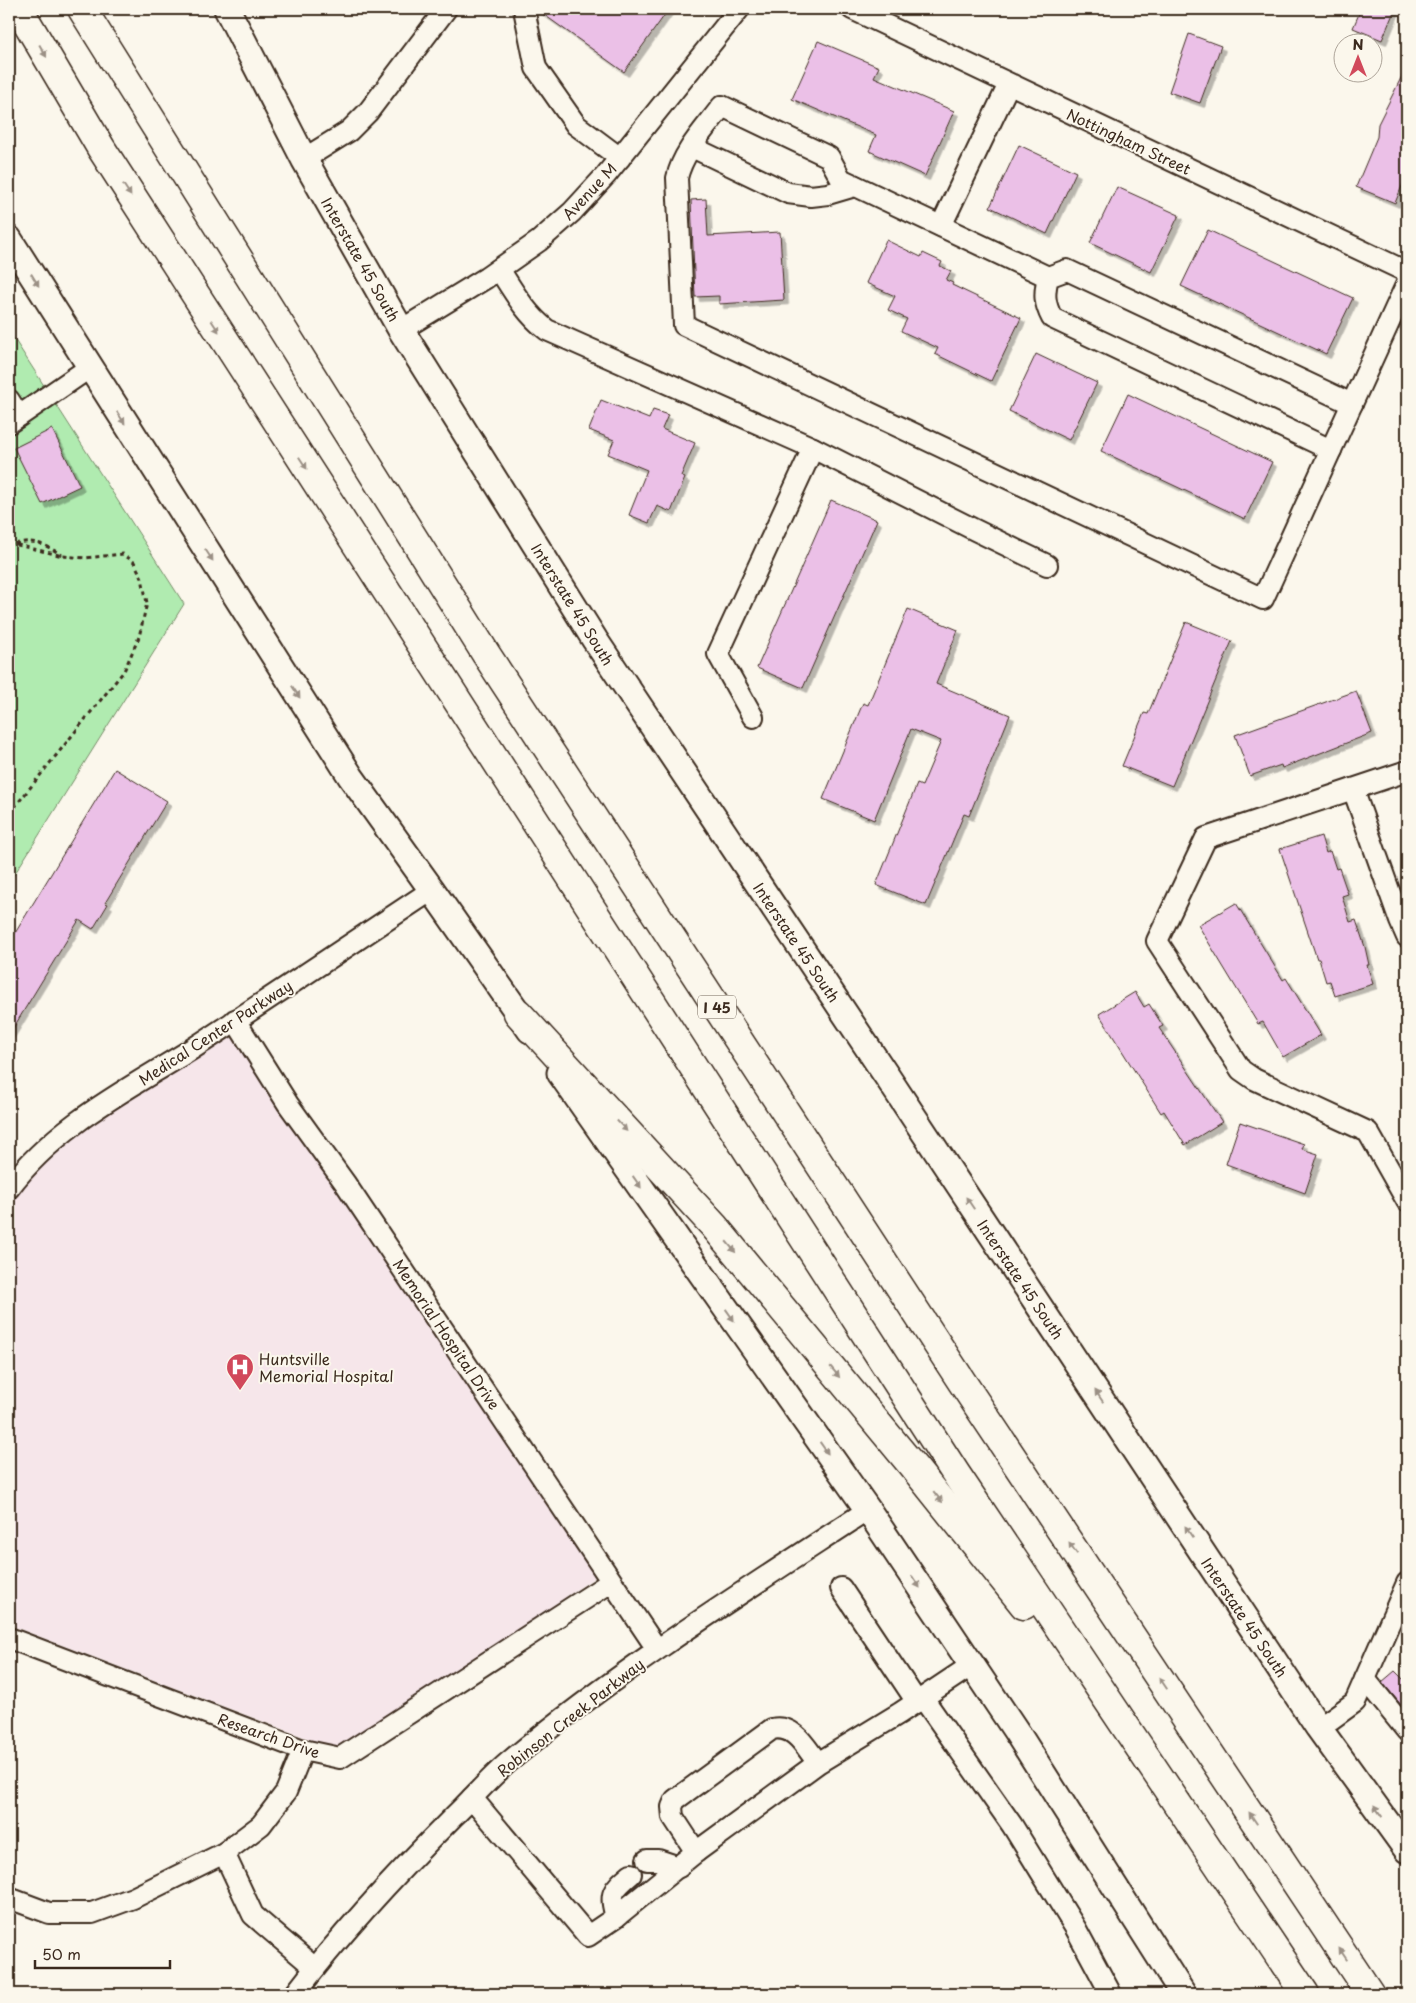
<svg xmlns="http://www.w3.org/2000/svg" width="1416" height="2003" font-family="'Playpen Sans',sans-serif">
<style>
.built{fill:#f6e6ea}
.green{fill:#b0ebb0;stroke:#768a67}
.building{fill:#ebc0e7;stroke:#3b2a1e;filter:url(#shadow)}
.lines{fill:none;stroke-linecap:round;stroke-linejoin:round}
.minor-casing{stroke:#3b2a1e;stroke-width:24}
.major-casing{stroke:#3b2a1e;stroke-width:29}
.highway-casing{stroke:#3b2a1e;stroke-width:31}
.path{stroke:#3b2a1e;stroke-width:3;stroke-dasharray:4 4;stroke-linecap:butt}
.minor{stroke:#fbf7ec;stroke-width:20}
.major{stroke:#fbf7ec;stroke-width:25}
.highway{stroke:#fbf7ec;stroke-width:28}
.oneway{fill:#9b9085}
.labels{text-anchor:middle;dominant-baseline:central;stroke-width:4;stroke-linejoin:round;paint-order:stroke}
.shield{fill:#fbf7ec;stroke:#75685c;stroke-width:1}
.shield-label{font-size:14px;font-weight:bold;fill:#3b2a1e}
.street-label{font-size:15px;fill:#3b2a1e;stroke:#fbf7ec}
.poi-label{font-size:15px;fill:#3b2a1e;stroke:#fbf7ec;text-anchor:start}
</style>
<defs>
<filter id="shadow"><feDropShadow dx="4.5" dy="4.5" stdDeviation="0" flood-color="#0004"/></filter>
</defs>
<rect width="100%" height="100%" fill="#fbf7ec"/>
<filter id="ink" filterUnits="userSpaceOnUse"><feTurbulence type="fractalNoise" baseFrequency=".02" numOctaves="2"/><feDisplacementMap in="SourceGraphic" scale="10" xChannelSelector="R" yChannelSelector="G"/><feConvolveMatrix kernelMatrix="1 2 1 2 8 2 1 2 1" color-interpolation-filters="sRGB"/></filter>
<g filter="url(#ink)">
<polygon class="built" points="234,1031 595,1577 341,1751 9,1625 9,1204 28,1178 87,1124"/>
<polygon class="green" points="9,331 184,604 9,883"/>
<g class="building">
<polygon points="536,9 669,9 624,72"/>
<polygon points="1361,9 1395,9 1382,40 1353,28"/>
<polygon points="1189,34 1221,46 1200,103 1169,92"/>
<polygon points="818,41 879,67 874,77 954,111 925,176 869,151 876,135 792,99"/>
<polygon points="1407,66 1407,174 1395,203 1356,187 1377,137 1378,124"/>
<polygon points="1019,145 1076,172 1047,234 990,207"/>
<polygon points="1117,187 1179,215 1151,272 1090,243"/>
<polygon points="706,199 708,236 780,232 784,300 719,304 719,296 695,297 691,200"/>
<polygon points="1208,230 1353,298 1326,354 1181,286"/>
<polygon points="886,240 921,257 923,253 942,262 940,266 951,271 946,280 953,283 952,285 1021,318 991,381 935,354 938,348 901,331 907,319 888,310 895,296 866,283"/>
<polygon points="1036,354 1097,383 1069,440 1009,411"/>
<polygon points="1128,394 1272,462 1245,519 1101,451"/>
<polygon points="601,400 649,419 653,410 668,415 662,429 695,443 681,476 685,478 671,512 657,506 649,523 629,515 647,470 608,454 614,440 589,430"/>
<polygon points="52,429 80,486 42,504 14,448"/>
<polygon points="831,500 877,520 803,688 757,668"/>
<polygon points="908,609 958,630 936,684 1010,715 969,816 964,814 926,905 876,885 917,784 922,786 941,741 911,729 874,820 823,799 863,703 868,705"/>
<polygon points="1186,622 1232,641 1172,786 1122,766 1144,713 1148,714"/>
<polygon points="1356,691 1372,733 1282,768 1281,765 1250,776 1235,735"/>
<polygon points="115,769 167,801 105,903 108,904 93,929 79,920 9,1035 9,943"/>
<polygon points="1321,836 1326,853 1330,851 1336,869 1339,868 1348,894 1342,896 1350,922 1356,920 1365,947 1369,965 1367,965 1373,984 1335,996 1330,981 1326,982 1319,959 1317,959 1280,849"/>
<polygon points="1236,903 1283,980 1286,978 1321,1035 1283,1057 1263,1022 1258,1024 1198,925"/>
<polygon points="1135,992 1144,1007 1149,1004 1163,1026 1159,1028 1222,1122 1185,1145 1164,1111 1161,1113 1099,1014"/>
<polygon points="1240,1122 1304,1144 1302,1149 1318,1154 1305,1193 1226,1164"/>
<polygon points="1395,1671 1407,1683 1407,1712 1382,1682"/>
</g>
<g class="lines">
<g class="minor-casing">
<g id="minor">
<polyline points="524,9 536,68 576,125 620,158"/>
<polyline points="852,9 1407,272"/>
<polyline points="692,147 788,193 811,196 828,194 855,186"/>
<polyline points="304,159 349,131 368,112 446,9"/>
<polyline points="941,226 1009,84"/>
<path d="M499,269C513,291 526,314 547,330L813,448L975,530L1047,565"/>
<path d="M1048,277L841,179L829,157L722,106C706,128 683,151 677,178L684,325L1263,599L1407,283"/>
<polyline points="401,330 486,278 539,241 572,212 606,175 739,9"/>
<polyline points="9,400 19,416"/>
<polyline points="9,423 89,368"/>
<path d="M1331,450L1052,318C1044,303 1044,293 1048,277L1067,270L1352,404"/>
<polyline points="753,717 718,654 813,448"/>
<polyline points="1407,771 1206,838 1157,941 1241,1070 1254,1079 1368,1132 1407,1201"/>
<polyline points="1353,789 1400,921 1407,937"/>
<polyline points="235,1020 288,1104 345,1183 657,1649"/>
<path d="M9,1188C56,1125 127,1090 192,1049C272,997 352,943 432,890"/>
<polyline points="841,1588 917,1702"/>
<polyline points="9,1638 303,1750 340,1758 611,1582"/>
<polyline points="1365,1679 1407,1731"/>
<polyline points="923,1698 1012,1825 1076,1929 1111,1994"/>
<polyline points="1319,1728 1355,1702 1407,1583"/>
<path d="M818,1763C806,1748 795,1724 772,1729L675,1800L672,1807L673,1817L696,1852L818,1763L900,1713L972,1665"/>
<polyline points="472,1798 588,1936 616,1917 696,1852"/>
<polyline points="224,1853 253,1915 315,1968"/>
<polyline points="647,1860 658,1860 679,1867"/>
<polyline points="9,1898 49,1913 92,1913 133,1898 224,1853 261,1825 286,1792 303,1750"/>
<path d="M616,1917C609,1893 612,1890 631,1874"/>
<path d="M295,1994C343,1931 398,1872 454,1816C473,1798 490,1777 511,1760C623,1667 746,1590 868,1510"/>
</g>
</g>
<g class="major-casing">
<g id="major">
<polyline points="227,9 304,159 401,330 595,640 888,1078 1318,1727 1407,1850"/>
<polyline points="9,239 351,777 432,890 530,1030"/>
<polyline points="560,1073 868,1510 1016,1731 1183,1994"/>
</g>
</g>
<g class="highway-casing">
<g id="highway">
<polyline points="19,9 101,148 956,1474 1305,1994"/>
<polyline points="82,9 486,654 962,1382 1370,1994"/>
<polyline points="518,1013 714,1226 916,1470 1024,1605"/>
</g>
</g>
<g class="path">
<polyline points="9,543 63,556 85,558 123,554 134,562 142,578 147,603 139,637 124,671 9,814"/>
<path d="M15,544C33,538 46,545 62,555"/>
</g>
<use href="#minor" class="minor"/>
<use href="#major" class="major"/>
<use href="#highway" class="highway"/>
</g>
<defs><path id="oneway-solid" d="M-6-.8H1V-3.2L6.5 0L1 3.2V.8H-6Z" transform="scale(1.25)"/></defs>
<g class="oneway">
<use href="#oneway-solid" transform="translate(43 51) rotate(60)"/>
<use href="#oneway-solid" transform="translate(127 190) rotate(57)"/>
<use href="#oneway-solid" transform="translate(35 280) rotate(58)"/>
<use href="#oneway-solid" transform="translate(215 326) rotate(57)"/>
<use href="#oneway-solid" transform="translate(121 418) rotate(57)"/>
<use href="#oneway-solid" transform="translate(303 463) rotate(57)"/>
<use href="#oneway-solid" transform="translate(209 555) rotate(57)"/>
<use href="#oneway-solid" transform="translate(296 692) rotate(57)"/>
<use href="#oneway-solid" transform="translate(622 1126) rotate(47)"/>
<use href="#oneway-solid" transform="translate(637 1182) rotate(55)"/>
<use href="#oneway-solid" transform="translate(970 1203) rotate(-124)"/>
<use href="#oneway-solid" transform="translate(731 1247) rotate(50)"/>
<use href="#oneway-solid" transform="translate(730 1315) rotate(55)"/>
<use href="#oneway-solid" transform="translate(835 1372) rotate(50)"/>
<use href="#oneway-solid" transform="translate(1099 1396) rotate(-124)"/>
<use href="#oneway-solid" transform="translate(824 1448) rotate(55)"/>
<use href="#oneway-solid" transform="translate(938 1497) rotate(51)"/>
<use href="#oneway-solid" transform="translate(1189 1532) rotate(-124)"/>
<use href="#oneway-solid" transform="translate(1073 1548) rotate(-124)"/>
<use href="#oneway-solid" transform="translate(916 1582) rotate(56)"/>
<use href="#oneway-solid" transform="translate(1163 1683) rotate(-124)"/>
<use href="#oneway-solid" transform="translate(1378 1811) rotate(-125)"/>
<use href="#oneway-solid" transform="translate(1253 1818) rotate(-124)"/>
<use href="#oneway-solid" transform="translate(1343 1954) rotate(-124)"/>
</g>
</g>
<defs>
<g id="hospital-pin" transform="scale(1.4375)"><path d="M0 17L-7.5 6A9.5 9.5 0 1 1 7.5 6Z" fill="#d1495b" stroke="#fbf7ec"/><path d="M-5-5h3v3.5h4V-5h3V5h-3V1.5h-4V5h-3Z" fill="#fff"/></g>
</defs>
<g fill-rule="evenodd">
<use href="#hospital-pin" x="240" y="1367"/>
</g>
<g class="labels">
<rect class="shield" x="698" y="995.5" width="38" height="23" rx="4"/>
<g class="shield-label">
<text x="717" y="1007">I 45</text>
</g>
<g class="street-label">
<text transform="translate(1129 141) rotate(25)">Nottingham Street</text>
<text transform="translate(589 191) rotate(-47)">Avenue M</text>
<text transform="translate(361 259) rotate(60)">Interstate 45 South</text>
<text transform="translate(573 604) rotate(58)">Interstate 45 South</text>
<text transform="translate(797 942) rotate(56)">Interstate 45 South</text>
<text transform="translate(215 1032) rotate(-33)">Medical Center Parkway</text>
<text transform="translate(1021 1279) rotate(56)">Interstate 45 South</text>
<text transform="translate(447 1334) rotate(56)">Memorial Hospital Drive</text>
<text transform="translate(1245 1617) rotate(56)">Interstate 45 South</text>
<text transform="translate(570 1717) rotate(-38)">Robinson Creek Parkway</text>
<text transform="translate(269 1735) rotate(19)">Research Drive</text>
</g>
<g class="poi-label">
<text x="259" y="1358">Huntsville<tspan x="259" dy="17">Memorial Hospital</tspan></text>
</g>
</g>
<rect width="1416" height="2003" fill="none" stroke="#fbf7ec" stroke-width="30"/>
<rect x="15" y="15" width="1386" height="1973" fill="none" stroke="#3b2a1e" stroke-width="2" filter="url(#ink)"/>
<g transform="translate(1358 58)"><circle r="24" fill="#fbf7ec" stroke="#aea59a"/>
<path d="M0-4L9 19L0 12L-9 19Z" fill="#d1495b"/>
<text y="-8" font-size="14" font-weight="bold" text-anchor="middle" fill="#3b2a1e">N</text>
</g>
<path d="M35 1960v8h135v-8" fill="none" stroke="#3b2a1e" stroke-width="2.5"/>
<text x="42" y="1960" font-size="15" fill="#3b2a1e" stroke="#fbf7ec" stroke-width="4" paint-order="stroke">50 m</text>
</svg>
